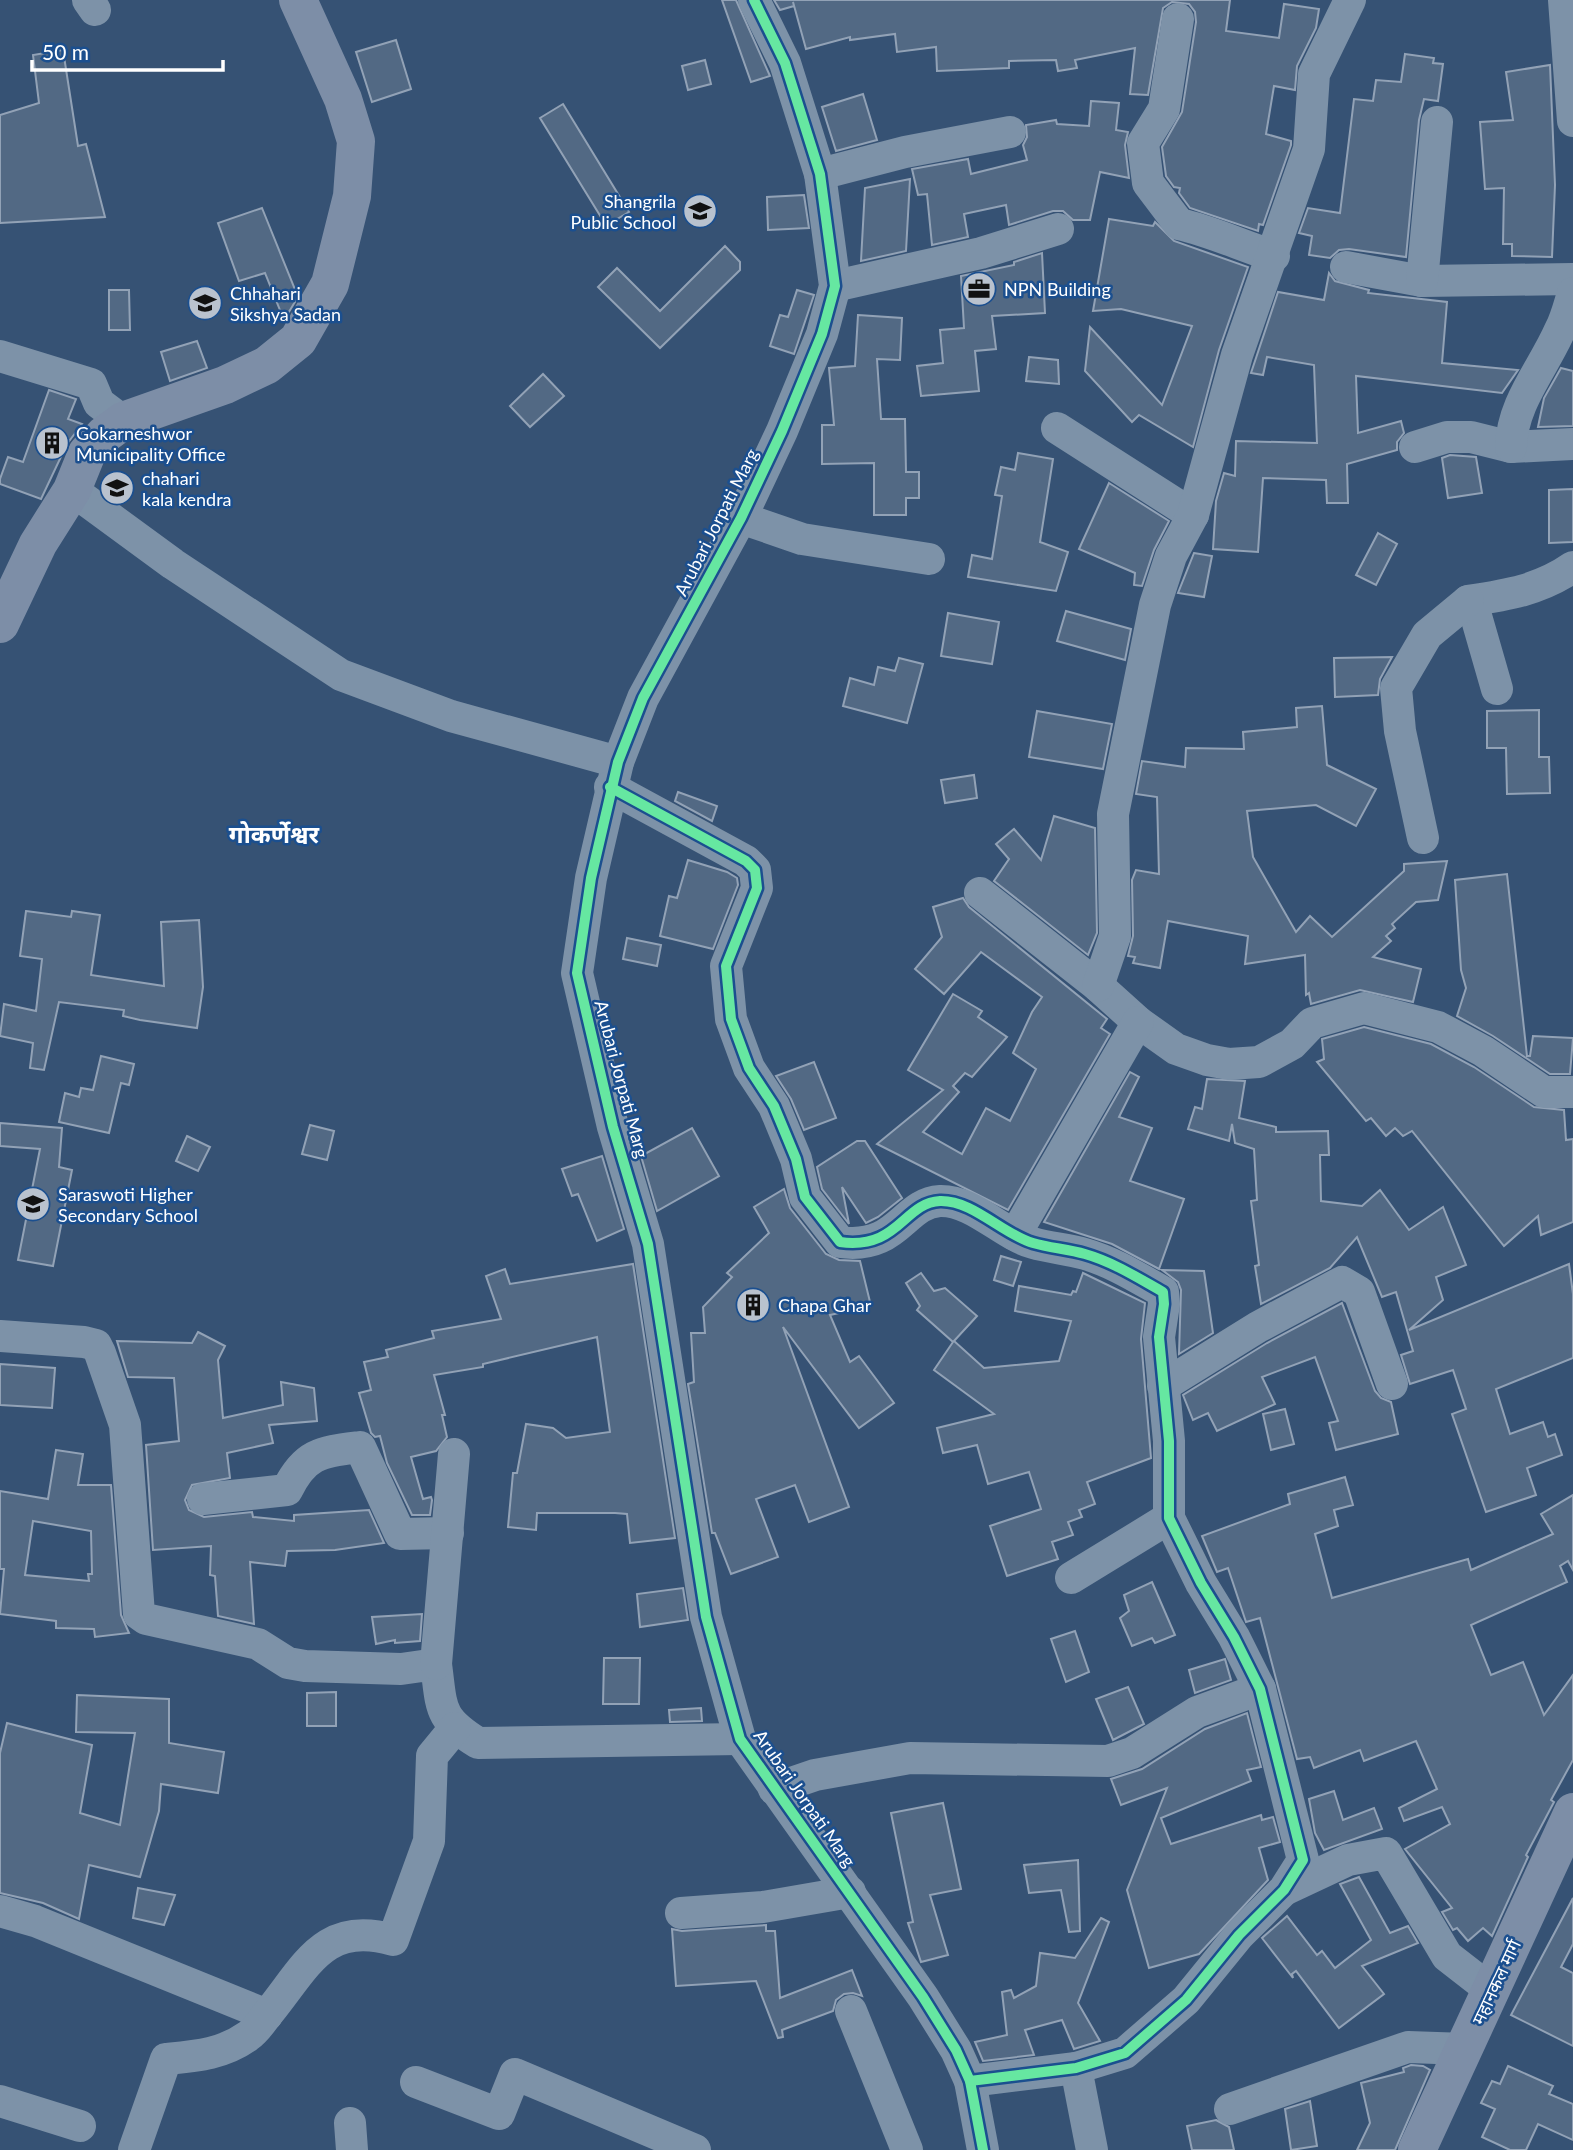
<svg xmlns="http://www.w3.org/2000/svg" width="1573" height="2150" font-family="Lato,'Noto Sans Devanagari',sans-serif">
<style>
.building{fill:#526984;stroke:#92a2b6;stroke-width:2;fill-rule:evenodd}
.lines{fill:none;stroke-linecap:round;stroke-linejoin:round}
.minor{stroke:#7d92a8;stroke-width:32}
.major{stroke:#7d8ea7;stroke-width:38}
.cycleway-casing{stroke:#1b4f8f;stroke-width:15}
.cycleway{stroke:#66e7a1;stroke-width:10}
.labels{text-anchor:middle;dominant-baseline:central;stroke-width:5;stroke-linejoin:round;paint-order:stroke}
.poi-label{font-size:18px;fill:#fff;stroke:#1b4f8f;text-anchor:start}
.street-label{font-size:18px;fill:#fff;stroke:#1b4f8f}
.district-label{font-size:24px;font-weight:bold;fill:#fff;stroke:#1b4f8f}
</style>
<rect width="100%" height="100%" fill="#365274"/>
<g class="building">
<polygon points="722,0 736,0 770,76 751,82"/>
<polygon points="774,0 1230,0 1226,31 1279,38 1284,4 1319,9 1316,28 1297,66 1295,90 1274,86 1266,134 1291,141 1291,145 1263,225 1259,224 1258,231 1190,208 1179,193 1180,188 1174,187 1166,176 1162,147 1182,112 1196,22 1195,12 1189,4 1172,2 1163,8 1148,95 1130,94 1135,48 1075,60 1077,68 1058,71 1056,60 1009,61 1009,68 937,71 936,47 897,52 895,34 850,40 850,37 806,49 793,2 794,6 780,10"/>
<polygon points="396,40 411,89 372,102 356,52"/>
<polygon points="63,50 78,146 86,144 105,217 0,223 0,115 39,103 33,55"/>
<polygon points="1405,54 1434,58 1433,63 1443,64 1438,101 1424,99 1419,120 1406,257 1349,249 1339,250 1330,258 1309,255 1312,236 1299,233 1308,208 1340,213 1354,99 1373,101 1376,80 1401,82"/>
<polygon points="705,60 711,84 688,90 682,66"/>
<polygon points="1550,65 1555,185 1552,257 1512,256 1512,244 1503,244 1504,188 1485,189 1480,122 1513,120 1506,72"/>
<polygon points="863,94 877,140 836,151 822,107"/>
<polygon points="1091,101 1119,103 1116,130 1128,132 1125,145 1129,178 1100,172 1090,220 1073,220 1063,211 1053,211 1009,225 1006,205 964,214 968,237 932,245 927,194 918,195 912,169 968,159 971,174 1027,160 1023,145 1027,137 1026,125 1056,120 1057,124 1089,126"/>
<polygon points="563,104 629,212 612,222 604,222 540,118"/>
<polygon points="910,179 906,251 861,261 865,188"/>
<polygon points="804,195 809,228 768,230 767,197"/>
<polygon points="262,208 298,297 284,320 265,273 239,281 218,223"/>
<polygon points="1109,219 1153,226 1155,222 1174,241 1248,267 1219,350 1193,447 1139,415 1132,422 1085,371 1090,327 1162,405 1192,326 1121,309 1093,311"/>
<polygon points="725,246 740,262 740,270 660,348 598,287 617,268 660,311"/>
<polygon points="1042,253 1045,313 992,316 996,349 975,351 979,391 921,396 917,366 943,363 940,330 964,328 961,276 1014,265 1014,262"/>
<polygon points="1329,273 1335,281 1369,290 1368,293 1447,302 1442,363 1518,370 1502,393 1356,376 1358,433 1401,421 1404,433 1397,442 1397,450 1347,464 1348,503 1327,503 1326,480 1263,478 1258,552 1213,549 1216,501 1224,473 1235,476 1236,441 1317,443 1314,365 1267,357 1263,375 1251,373 1278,292 1324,300"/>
<polygon points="109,290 129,290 130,330 109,330"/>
<polygon points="797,290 814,295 794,354 770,346 780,315 788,317"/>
<polygon points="858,315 902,318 900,360 877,359 881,419 905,419 906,472 919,472 919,498 906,498 906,515 874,515 874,463 822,464 822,425 834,425 829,368 855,366"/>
<polygon points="197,341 207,368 170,381 161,352"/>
<polygon points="1029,357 1058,360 1059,384 1026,381"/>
<polygon points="1561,368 1573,371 1573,426 1538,427 1544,398"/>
<polygon points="543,374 564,396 530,427 510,406"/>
<polygon points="49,390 76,399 68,419 82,424 67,444 41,499 0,484 0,479 8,457 23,462"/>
<polygon points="1018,453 1053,459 1040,542 1068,552 1056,591 968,577 972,555 992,559 1002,496 995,495 1001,467 1015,470"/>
<polygon points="1450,455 1476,457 1482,493 1448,498 1442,458"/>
<polygon points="1109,483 1169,521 1154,550 1142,586 1134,585 1135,573 1079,549"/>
<polygon points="1573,489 1573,542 1549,543 1549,490"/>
<polygon points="1378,533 1397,544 1376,585 1356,575"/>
<polygon points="1194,553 1212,556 1204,597 1178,593"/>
<polygon points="1066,611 1131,629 1125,660 1057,641"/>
<polygon points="948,613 999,622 992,664 941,656"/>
<polygon points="1392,657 1380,679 1378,695 1335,697 1334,658"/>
<polygon points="899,658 923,664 907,723 843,706 850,678 874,685 878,667 895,671"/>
<polygon points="1322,706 1327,765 1376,789 1356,826 1316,805 1247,811 1253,857 1296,932 1310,916 1332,937 1404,871 1404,864 1447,861 1438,900 1416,902 1392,924 1395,928 1386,936 1391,941 1373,957 1421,969 1413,1002 1360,990 1311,1004 1309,993 1306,995 1305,955 1245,964 1248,936 1168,921 1160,968 1133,963 1135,957 1128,956 1133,936 1132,880 1136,870 1159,874 1157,797 1136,794 1142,761 1185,767 1186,748 1244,749 1243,732 1297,727 1296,708"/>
<polygon points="1539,710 1539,757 1549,757 1550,793 1507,794 1506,748 1487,748 1487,711"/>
<polygon points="1037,711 1112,724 1103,769 1029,757"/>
<polygon points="974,775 977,798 945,803 941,780"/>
<polygon points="678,792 717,806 712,821 675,801"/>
<polygon points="1054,816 1095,828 1097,933 1088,955 994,881 1009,859 996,844 1014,829 1041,860"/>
<polygon points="688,860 727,872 737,878 738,885 713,949 660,936 669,896 677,898"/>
<polygon points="1507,874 1527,1056 1530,1056 1533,1036 1573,1038 1570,1074 1550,1074 1493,1036 1457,1016 1466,988 1461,970 1455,880"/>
<polygon points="963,898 969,907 1107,1019 1101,1028 1110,1034 1008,1210 877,1144 943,1090 908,1070 953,994 982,1011 978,1017 1007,1037 972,1077 965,1073 953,1086 959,1092 923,1132 962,1154 986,1108 1010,1121 1036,1069 1013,1053 1032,1012 1042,997 981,952 944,994 915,969 942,937 933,907"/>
<polygon points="26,911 71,917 72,911 100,915 91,975 164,986 161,922 199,920 203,987 197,1028 140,1020 123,1016 124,1010 59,1002 44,1070 30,1068 33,1043 0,1036 4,1004 36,1011 42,959 20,956"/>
<polygon points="627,938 661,945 657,966 623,959"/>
<polygon points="1364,1027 1431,1044 1474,1067 1534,1107 1564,1110 1566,1140 1573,1139 1573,1222 1541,1235 1538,1216 1504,1246 1412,1131 1403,1136 1395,1128 1386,1136 1371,1118 1366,1121 1317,1062 1324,1059 1322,1039"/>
<polygon points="101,1056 134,1064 129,1085 121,1083 109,1133 59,1122 65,1093 79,1097 81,1088 93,1090"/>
<polygon points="814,1062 836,1118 804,1130 791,1099 776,1076"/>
<polygon points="1130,1072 1139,1077 1119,1117 1152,1128 1130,1181 1184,1199 1159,1269 1112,1244 1044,1222"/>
<polygon points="1207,1079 1245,1081 1239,1118 1276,1127 1276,1132 1328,1131 1329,1155 1320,1155 1321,1201 1362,1206 1380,1190 1409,1230 1443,1207 1466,1265 1436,1277 1443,1300 1409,1330 1569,1264 1573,1294 1573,1358 1496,1389 1510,1434 1543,1422 1548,1437 1555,1434 1562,1455 1527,1468 1536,1495 1486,1512 1452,1414 1466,1409 1453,1370 1410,1384 1401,1355 1413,1351 1396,1292 1382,1297 1357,1237 1330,1268 1261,1304 1255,1266 1259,1265 1251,1201 1257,1200 1254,1149 1235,1143 1232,1124 1229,1141 1188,1129 1195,1107 1202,1109"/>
<polygon points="0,1123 62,1128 59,1167 72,1170 53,1266 18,1260 40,1149 0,1146"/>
<polygon points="310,1125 334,1131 327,1160 302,1154"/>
<polygon points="692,1128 719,1176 657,1211 641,1156"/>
<polygon points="187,1136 210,1147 198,1171 176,1161"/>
<polygon points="857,1141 865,1141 902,1198 878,1217 866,1223 842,1187 849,1224 822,1189 817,1167"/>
<polygon points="602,1156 624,1229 597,1241 578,1194 572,1196 562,1169"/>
<polygon points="784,1189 790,1208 826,1254 839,1260 860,1261 871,1306 830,1315 850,1362 859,1356 894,1403 859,1428 783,1327 849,1507 809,1522 795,1485 756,1499 778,1557 731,1574 715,1533 712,1533 688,1384 694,1382 691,1333 705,1333 703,1307 732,1277 727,1273 769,1233 754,1207"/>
<polygon points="1001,1256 1021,1262 1013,1286 994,1280"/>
<polygon points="633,1264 675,1538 630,1543 627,1514 615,1513 537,1513 536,1530 508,1527 513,1473 517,1473 526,1424 553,1428 566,1438 610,1432 597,1337 483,1364 483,1367 434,1375 445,1415 442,1415 447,1437 436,1451 411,1457 423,1499 431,1497 432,1500 430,1515 412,1515 387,1463 380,1436 375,1437 371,1433 359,1393 371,1390 364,1362 388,1357 386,1350 434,1338 432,1331 501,1319 486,1276 505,1269 510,1284"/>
<polygon points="1162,1270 1204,1271 1213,1333 1179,1354 1181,1290 1178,1282"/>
<polygon points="921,1273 934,1291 945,1288 977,1316 954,1341 984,1368 1059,1361 1071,1321 1015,1311 1019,1286 1071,1295 1073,1291 1076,1292 1083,1273 1145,1303 1141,1339 1151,1458 1087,1482 1095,1504 1079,1510 1082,1517 1068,1522 1073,1535 1052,1542 1058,1559 1007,1576 990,1526 1041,1509 1029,1472 988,1484 977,1445 943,1453 937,1428 994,1414 934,1370 953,1342 917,1310 920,1306 906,1283"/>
<polygon points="1342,1303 1375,1391 1381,1398 1391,1402 1398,1434 1336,1450 1329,1423 1338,1421 1315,1357 1262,1377 1275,1404 1217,1431 1208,1413 1193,1420 1183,1395 1267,1343"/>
<polygon points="198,1332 225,1346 218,1360 223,1418 283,1405 281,1382 314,1388 317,1421 269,1425 273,1443 227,1453 230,1478 192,1485 185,1500 189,1510 204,1517 252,1512 253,1517 294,1521 294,1515 369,1510 384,1543 335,1550 287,1551 285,1566 250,1562 254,1624 218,1616 215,1576 210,1575 211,1546 153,1550 146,1445 179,1441 174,1378 128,1377 117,1341 192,1343"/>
<polygon points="0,1364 55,1368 52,1408 0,1405"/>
<polygon points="1285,1409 1294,1444 1271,1450 1263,1414"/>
<path d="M56,1450L83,1454L78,1485H111L121,1615L129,1633L95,1637L94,1629L56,1628V1621L0,1614L4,1569H0V1491L48,1499ZM33,1521L91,1531L92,1574H88L89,1581L25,1575Z"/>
<polygon points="1345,1477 1353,1505 1334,1510 1338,1526 1315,1534 1332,1598 1468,1559 1471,1570 1553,1534 1541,1514 1573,1495 1573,1570 1568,1561 1560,1566 1567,1582 1471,1625 1491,1675 1523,1662 1544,1715 1573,1675 1573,1760 1551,1800 1554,1802 1526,1855 1528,1857 1492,1936 1483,1928 1468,1941 1457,1928 1453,1930 1442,1912 1452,1908 1405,1849 1450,1824 1442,1807 1404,1821 1399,1808 1437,1789 1416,1741 1364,1761 1360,1750 1314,1768 1310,1757 1297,1759 1260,1618 1246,1622 1228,1568 1217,1572 1202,1536 1290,1504 1288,1494"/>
<polygon points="1152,1582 1175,1635 1155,1643 1152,1638 1132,1646 1120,1618 1129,1611 1124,1595"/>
<polygon points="683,1588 688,1620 640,1627 637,1594"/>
<polygon points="422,1614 420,1641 395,1643 395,1640 376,1644 372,1617"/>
<polygon points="1075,1631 1089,1672 1066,1682 1051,1639"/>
<polygon points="604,1658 640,1658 639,1704 603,1704"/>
<polygon points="1225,1659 1231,1680 1195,1693 1189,1670"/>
<polygon points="1128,1687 1144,1724 1113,1740 1096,1699"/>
<polygon points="336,1692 336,1726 307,1726 307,1693"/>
<polygon points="77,1695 169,1699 169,1743 224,1752 218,1793 161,1784 159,1811 140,1877 89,1865 79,1919 43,1903 0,1893 0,1753 7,1723 92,1745 80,1813 120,1825 135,1733 76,1732"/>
<polygon points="701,1708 702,1721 670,1722 669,1710"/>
<polygon points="1247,1713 1261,1767 1247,1770 1251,1781 1161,1818 1171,1844 1261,1815 1262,1820 1273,1817 1280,1842 1259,1848 1268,1880 1199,1954 1149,1968 1127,1890 1167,1788 1121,1805 1111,1779 1142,1769 1205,1729"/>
<polygon points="1334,1791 1343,1820 1374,1808 1382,1829 1324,1850 1315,1833 1309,1799"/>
<polygon points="943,1803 961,1889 930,1895 948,1955 921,1962 908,1923 913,1922 891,1813"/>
<polygon points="1078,1860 1080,1931 1069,1932 1061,1890 1029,1893 1024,1865"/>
<polygon points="1359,1877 1390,1933 1408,1926 1418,1943 1362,1966 1384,1994 1339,2028 1296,1971 1292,1974 1293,1978 1262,1938 1287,1916 1317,1955 1322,1951 1335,1968 1371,1940 1340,1884"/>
<polygon points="138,1888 175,1895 164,1925 133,1918"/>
<polygon points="1573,1898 1573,1944 1561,1967 1573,1973 1573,2046 1511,2015"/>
<polygon points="1101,1918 1109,1922 1078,2003 1100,2041 1074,2049 1062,2020 1025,2030 1034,2055 983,2061 975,2042 1007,2035 1002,1992 1011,1990 1014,1998 1036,1986 1040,1953 1075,1958"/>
<polygon points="766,1925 766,1931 775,1931 780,1998 852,1970 862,1996 853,1993 844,1994 836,2000 833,2011 782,2030 783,2037 778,2038 756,1981 676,1986 672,1929 682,1931"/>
<polygon points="1411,2065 1423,2066 1430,2070 1395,2150 1357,2150 1370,2123 1361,2083 1404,2072 1403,2068"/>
<polygon points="1508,2066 1553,2086 1549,2094 1573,2104 1573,2140 1538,2124 1526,2150 1510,2150 1482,2137 1495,2109 1481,2103 1492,2081 1500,2084"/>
<polygon points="1310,2101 1317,2146 1291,2150 1285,2109"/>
<polygon points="1216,2120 1229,2127 1234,2150 1192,2150 1187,2126"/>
</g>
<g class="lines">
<g class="minor">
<polyline points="88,0 95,10"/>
<polyline points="754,0 785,63 820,174 835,286 822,334 782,431 741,518 643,698 618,762 591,878 577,973 613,1127 648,1244 706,1617 740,1739 923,1997 956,2050 970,2081 983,2150"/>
<polyline points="1564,0 1573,121"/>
<path d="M1178,19L1164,109L1143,143L1148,183L1179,224C1211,231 1242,246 1274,256"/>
<polyline points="820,174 905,152 1010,132"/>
<polyline points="1346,267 1422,281 1573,279"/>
<polyline points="1422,281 1437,122"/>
<polyline points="835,286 981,253 1058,229"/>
<polyline points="0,356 91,384 99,403 123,421"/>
<polyline points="1057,428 1193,515"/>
<polyline points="1415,447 1447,437 1471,437 1511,447 1573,444"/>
<path d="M1511,447C1512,403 1543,369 1560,330C1566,319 1569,306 1573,293"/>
<polyline points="72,490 173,564 341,675 451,716 618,762"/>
<polyline points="741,518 802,539 929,559"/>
<path d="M1497,689L1476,616L1468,601C1507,595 1540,590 1573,567"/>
<path d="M610,787L746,861L755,870L757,888L726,966L731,1019L749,1068L774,1106L796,1159L805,1197L840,1242C899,1250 903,1203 940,1201C973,1200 1002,1234 1033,1243C1050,1248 1068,1249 1085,1254C1113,1262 1138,1278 1163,1292L1164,1304L1159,1337L1169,1441V1518L1201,1583L1234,1637L1260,1689L1303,1860L1284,1890L1239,1935L1186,2000L1125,2053L1076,2068L970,2081"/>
<polyline points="1423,838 1400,731 1396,688 1427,635 1468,601"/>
<polyline points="980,893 1098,986 1138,1022 1176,1049 1207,1060 1229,1064 1259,1062 1292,1044 1312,1023 1364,1008 1438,1027 1483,1051 1544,1092 1573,1092"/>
<polyline points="1098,986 1115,936 1113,814 1155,605 1171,556 1193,515 1237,355 1309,149 1314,74 1350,0"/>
<polyline points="1015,1235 1138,1022"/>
<path d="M0,1336L84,1342L96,1345L100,1353L125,1425L139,1614L146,1619L258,1644L288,1663L305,1666L401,1669L436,1664C442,1709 438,1718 478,1743L740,1739"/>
<polyline points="1163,1386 1258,1327 1342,1282 1359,1292 1392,1384"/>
<path d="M203,1499L287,1490C305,1453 321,1452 360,1447L400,1534L448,1533"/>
<polyline points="1071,1578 1169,1518"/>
<polyline points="436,1664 454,1454"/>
<polyline points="774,1789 815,1775 910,1758 1108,1761 1132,1753 1197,1712 1260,1689"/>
<polyline points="1284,1890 1348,1860 1386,1853 1447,1956 1492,1991"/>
<polyline points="0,1911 35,1921 267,2015"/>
<polyline points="681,1913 763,1907 850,1892"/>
<polyline points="851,2011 907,2150"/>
<polyline points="1076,2068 1092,2150"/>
<polyline points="416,2082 499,2114 515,2074 695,2150"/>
<polyline points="0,2101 80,2126"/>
<polyline points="1230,2109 1408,2047 1466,2049"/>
<polyline points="350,2123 352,2150"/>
<path d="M134,2150L166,2059C197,2056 223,2054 248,2036C257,2030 263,2019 270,2011C307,1965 325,1920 393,1940L429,1841L432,1756L455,1728"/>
</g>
<g class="major">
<polyline points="0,624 38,544 72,490 87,453 104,435 123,421 225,385 267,365 298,340 330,284 352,196 356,141 343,99 298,0"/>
<polyline points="1417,2150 1573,1812"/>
</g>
<g class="cycleway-casing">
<g id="cycleway">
<polyline points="754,0 785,63 820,174 835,286 822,334 782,431 741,518 643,698 618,762 591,878 577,973 613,1127 648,1244 706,1617 740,1739 923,1997 956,2050 970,2081 983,2150"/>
<path d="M610,787L746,861L755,870L757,888L726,966L731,1019L749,1068L774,1106L796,1159L805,1197L840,1242C899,1250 903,1203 940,1201C973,1200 1002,1234 1033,1243C1050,1248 1068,1249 1085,1254C1113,1262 1138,1278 1163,1292L1164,1304L1159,1337L1169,1441V1518L1201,1583L1234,1637L1260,1689L1303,1860L1284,1890L1239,1935L1186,2000L1125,2053L1076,2068L970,2081"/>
</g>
</g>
<use href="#cycleway" class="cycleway"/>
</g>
<defs>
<g id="school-disc" transform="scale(1.75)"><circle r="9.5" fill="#b9c2ce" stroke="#1b4f8f"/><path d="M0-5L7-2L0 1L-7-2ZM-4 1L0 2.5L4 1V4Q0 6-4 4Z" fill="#111"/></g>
<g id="office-disc" transform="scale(1.75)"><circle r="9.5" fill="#b9c2ce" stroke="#1b4f8f"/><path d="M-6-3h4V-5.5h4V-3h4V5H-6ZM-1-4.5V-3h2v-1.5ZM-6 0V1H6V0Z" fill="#111"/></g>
<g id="building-disc" transform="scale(1.75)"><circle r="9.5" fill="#b9c2ce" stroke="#1b4f8f"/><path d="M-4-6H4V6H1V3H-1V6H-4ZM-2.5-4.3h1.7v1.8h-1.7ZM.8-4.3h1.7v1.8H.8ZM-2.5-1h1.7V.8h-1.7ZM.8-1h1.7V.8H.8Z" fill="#111"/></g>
</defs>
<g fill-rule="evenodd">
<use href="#school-disc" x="700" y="211"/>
<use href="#office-disc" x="979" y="289"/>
<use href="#school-disc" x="205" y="303"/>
<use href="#building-disc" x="52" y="443"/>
<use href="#school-disc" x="117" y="488"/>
<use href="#school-disc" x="33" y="1204"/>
<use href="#building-disc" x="753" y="1305"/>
</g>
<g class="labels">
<g class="poi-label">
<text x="676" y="201" text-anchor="end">Shangrila<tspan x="676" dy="21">Public School</tspan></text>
<text x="1004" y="289">NPN Building</text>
<text x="230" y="293">Chhahari<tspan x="230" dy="21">Sikshya Sadan</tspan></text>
<text x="76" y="433">Gokarneshwor<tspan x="76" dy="21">Municipality Office</tspan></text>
<text x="142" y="478">chahari<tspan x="142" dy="21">kala kendra</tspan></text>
<text x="58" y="1194">Saraswoti Higher<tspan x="58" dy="21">Secondary School</tspan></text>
<text x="778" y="1305">Chapa Ghar</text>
</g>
<g class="street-label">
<text transform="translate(716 522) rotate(-63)">Arubari Jorpati Marg</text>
<text transform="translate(622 1079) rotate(75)">Arubari Jorpati Marg</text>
<text transform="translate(805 1798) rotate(55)">Arubari Jorpati Marg</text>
<text transform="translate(1496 1982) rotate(-65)">महानकल मार्ग</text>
</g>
<g class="district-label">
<text x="274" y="833">गोकर्णेश्वर</text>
</g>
</g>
<path d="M32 60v10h191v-10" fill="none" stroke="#ffffff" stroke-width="3.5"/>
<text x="42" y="60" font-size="21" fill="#ffffff" stroke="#1b4f8f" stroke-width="5" paint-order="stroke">50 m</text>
</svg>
